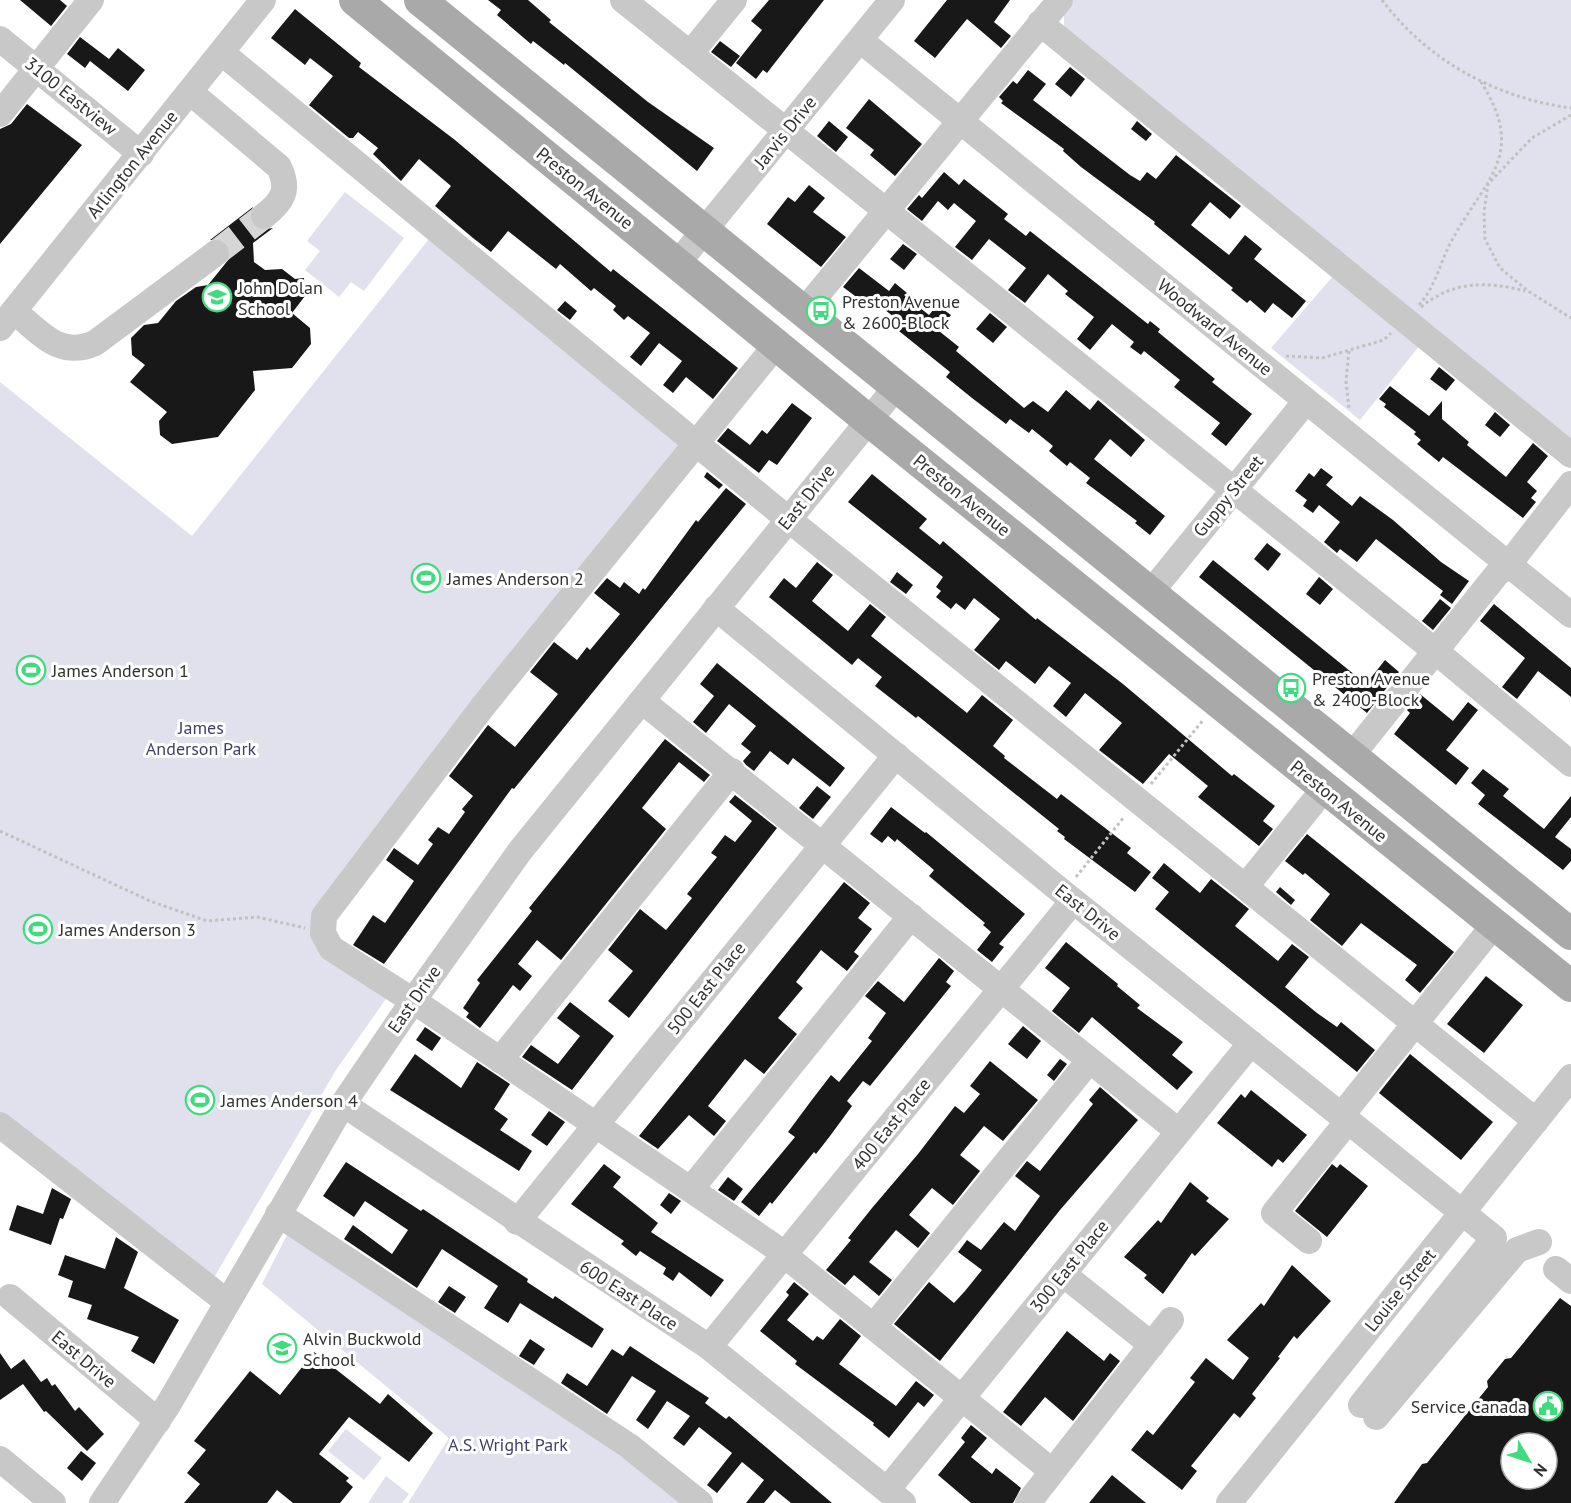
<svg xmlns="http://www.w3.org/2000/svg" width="1571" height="1503" font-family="'PT Sans',sans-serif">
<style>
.green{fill:#e0e1ec}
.building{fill:#181818;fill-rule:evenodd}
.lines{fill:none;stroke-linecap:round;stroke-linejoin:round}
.minor-tunnel{stroke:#d6d6d6;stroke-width:26;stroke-dasharray:26 13;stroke-linecap:butt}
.path{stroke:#c1c1c1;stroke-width:3;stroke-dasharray:3 3;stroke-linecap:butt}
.minor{stroke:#c8c8c8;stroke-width:26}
.major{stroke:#a9a9a9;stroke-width:32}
.labels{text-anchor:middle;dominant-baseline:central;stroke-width:6;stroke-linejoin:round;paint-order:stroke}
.street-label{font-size:18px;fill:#313131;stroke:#fff}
.poi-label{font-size:18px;fill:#313131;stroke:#fff;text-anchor:start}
.park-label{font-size:18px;fill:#41406a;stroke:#fff}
</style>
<rect width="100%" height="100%" fill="#fff"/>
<g class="green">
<polygon points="1070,0 1571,0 1571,443 1432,330 1360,420 1271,348 1346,261 1064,30 1064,8"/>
<polygon points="345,192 404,238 364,291 351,282 339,297 305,270 320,251 307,241"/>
<polygon points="433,234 685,439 318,917 390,993 336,1070 212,1281 0,1114 0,382 192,536"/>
<polygon points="290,1229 692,1503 408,1503 449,1438 262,1284"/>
<polygon points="346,1429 382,1458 364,1480 328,1451"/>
<polygon points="386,1476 409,1494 402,1503 368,1503"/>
</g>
<g class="building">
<polygon points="20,0 60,0 67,6 51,26"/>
<polygon points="488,0 528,0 551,20 549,22 648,102 714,148 697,171 565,63 564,65 533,41 531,44 497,15 501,10"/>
<polygon points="769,0 824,0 767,73 763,70 756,79 736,63 762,30 751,21"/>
<polygon points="947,0 1010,0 994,22 1011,36 1001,48 967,19 935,58 914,41"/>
<polygon points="295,9 361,63 359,67 455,140 611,272 613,269 738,368 713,399 686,377 673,393 663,385 682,361 659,343 641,366 630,357 650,333 628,316 624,320 613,310 616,306 594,288 591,291 560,264 556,269 508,231 491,252 473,238 435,206 451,186 419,159 401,181 373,154 378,148 358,132 353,138 349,138 309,105 333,76 310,58 305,65 271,38"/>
<polygon points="80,37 109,59 118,48 145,70 128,91 90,61 85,68 67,54"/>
<polygon points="720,41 740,56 731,67 711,52"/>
<polygon points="1070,67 1085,79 1071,97 1055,84"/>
<polygon points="1028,70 1046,84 1033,100 1130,175 1140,181 1147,172 1156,179 1176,155 1241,206 1230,219 1210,202 1191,225 1229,255 1245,235 1262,249 1254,259 1306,301 1292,318 1273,303 1265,313 1250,300 1247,303 1231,290 1233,288 1154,224 1155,222 1081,167 1063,151 1064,149 1001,103 1003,101 999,97 1013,81 1017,84"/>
<polygon points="869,99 922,144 895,176 870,155 874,150 846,128"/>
<polygon points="27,104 82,145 0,244 0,129 11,124"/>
<polygon points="829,121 848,137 836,152 817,136"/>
<polygon points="1137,121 1152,134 1146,141 1131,129"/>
<polygon points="944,172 959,185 964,179 1008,214 1004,219 1026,236 1030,231 1148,324 1150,321 1160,329 1158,332 1215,379 1212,382 1252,414 1226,446 1211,434 1220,423 1174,387 1180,380 1144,351 1141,355 1130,347 1134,342 1112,324 1090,350 1077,339 1094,317 1065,294 1068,291 1048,274 1025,303 1008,290 1026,268 989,239 972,260 955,247 976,221 954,203 948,210 938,201 922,221 907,209 919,195 922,198"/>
<polygon points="809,185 825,198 813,212 846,237 821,267 767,224 788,197 795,202"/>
<polygon points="253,207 249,218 253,226 259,230 273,228 253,243 254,262 265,270 282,269 295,279 304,278 305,296 292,313 310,328 311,344 292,368 253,371 255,390 218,437 172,444 160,435 159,421 167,412 130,382 145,365 132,355 131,338 144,325 158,323 176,301 196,287 208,285 229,259 231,252 222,240 210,240"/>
<polygon points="903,244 917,254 904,270 890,259"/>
<polygon points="859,268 889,291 895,283 907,293 904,295 929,315 937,305 951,315 939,331 959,347 956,351 1024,408 1033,401 1048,412 1066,390 1090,410 1098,400 1145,440 1131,457 1110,439 1094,459 1165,516 1150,535 1135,523 1137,521 1086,483 1090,478 1070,462 1067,466 1049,451 1053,446 1032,429 1029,433 1010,419 1006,424 972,398 946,377 950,372 894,327 899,321 875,302 871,308 843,287"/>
<polygon points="565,301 577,311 570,320 557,310"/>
<polygon points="990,313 1007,327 993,343 976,329"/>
<polygon points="1439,367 1455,380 1446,391 1430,379"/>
<polygon points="1390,386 1429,416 1442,401 1442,419 1469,442 1467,445 1506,477 1533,443 1548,456 1527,482 1537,491 1531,498 1536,502 1523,518 1443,457 1439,462 1417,444 1421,440 1414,434 1416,432 1384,407 1386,404 1379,399"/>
<polygon points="792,403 812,418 777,465 769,460 759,473 717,441 728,428 750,445 762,430 767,434"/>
<polygon points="1495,412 1510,425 1500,437 1485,425"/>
<polygon points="1321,468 1333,477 1326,485 1352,506 1360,496 1393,520 1441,562 1469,581 1452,604 1440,595 1443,591 1376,539 1357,562 1340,549 1337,553 1324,542 1340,522 1319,505 1313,513 1303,506 1307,500 1295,491 1309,473 1314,477"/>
<polygon points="707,472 723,485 719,489 704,477"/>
<polygon points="872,474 927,519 919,528 940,545 943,541 1036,620 1037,618 1123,684 1232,776 1234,774 1275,806 1263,821 1273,829 1259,846 1198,797 1208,786 1169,754 1143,784 1099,750 1122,723 1085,693 1066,717 1053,706 1071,683 1049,666 1035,684 1006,661 999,670 974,650 1000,619 974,598 965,610 956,603 951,609 936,597 941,591 936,587 943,577 848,502"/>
<polygon points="726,488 746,504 514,789 512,788 384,964 353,945 373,915 385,923 414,881 386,860 394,848 418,865 433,844 428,840 438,827 449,834 465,812 462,809 473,796 449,776 488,725 515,747 558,694 530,672 554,642 577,660 587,647 590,650 620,614 594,593 607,578 620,588 624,582 639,594 643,588 645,590 696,520 698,522"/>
<polygon points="1267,543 1281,554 1268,571 1254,559"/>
<polygon points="1213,560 1366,684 1385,660 1399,672 1367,713 1199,577"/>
<polygon points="817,562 833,575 812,601 848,631 870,604 886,617 871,636 916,672 967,713 982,695 1013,720 993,746 1005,756 1004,758 1057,799 1061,794 1131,848 1127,853 1151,872 1135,892 1064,839 1065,837 1057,831 1059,829 918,716 916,718 875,686 882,677 858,658 852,665 769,597 784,578 796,588"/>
<polygon points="897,572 913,585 906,594 890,582"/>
<polygon points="1319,577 1333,589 1320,605 1306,594"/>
<polygon points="1440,599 1451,608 1433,630 1422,621"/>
<polygon points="1494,604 1571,668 1571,697 1538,671 1517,699 1502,687 1525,658 1480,621"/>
<polygon points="717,663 845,768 830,787 793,758 788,765 770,751 754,771 746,765 743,761 751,752 741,744 756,726 729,704 706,733 693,722 714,696 700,684"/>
<polygon points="1420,694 1453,721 1468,702 1478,710 1446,750 1469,768 1456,785 1394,734 1410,713 1407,710"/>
<polygon points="665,739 710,775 704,782 679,762 642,808 666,829 561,960 537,940 518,964 532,976 520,991 513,985 480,1028 466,1017 469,1013 463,1008 480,983 477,980 532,911 529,908"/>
<polygon points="1483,769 1509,789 1503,796 1544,829 1571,796 1571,817 1555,837 1571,849 1571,861 1563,870 1478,804 1485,795 1471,783"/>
<polygon points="817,786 831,797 813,819 799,808"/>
<polygon points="735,795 777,828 629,1018 608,1001 633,971 608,950 640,909 666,930 692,898 687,894 717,857 711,853 725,835 735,842 752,821 729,802"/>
<polygon points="891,807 925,833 926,832 1025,914 999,944 1004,947 992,962 977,950 991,932 983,925 985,923 929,876 934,870 897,839 895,842 888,836 882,843 870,834"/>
<polygon points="1307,834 1454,952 1420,993 1405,980 1417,965 1361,923 1342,946 1310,920 1330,894 1305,873 1303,875 1285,861"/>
<polygon points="1164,863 1200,893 1211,879 1249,909 1235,926 1278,961 1292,944 1309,957 1285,987 1317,1013 1337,1027 1341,1022 1375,1050 1357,1072 1155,909 1169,892 1152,878"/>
<polygon points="844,882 870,903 858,918 872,929 854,952 859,956 847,971 821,950 796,982 803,988 778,1018 797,1034 764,1074 745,1059 708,1106 726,1121 714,1136 689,1115 658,1149 639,1136"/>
<polygon points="1280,887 1295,900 1291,905 1276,892"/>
<polygon points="1066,942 1118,984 1117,986 1140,1005 1137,1008 1183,1042 1172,1055 1193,1072 1177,1090 1092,1017 1079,1033 1052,1011 1070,988 1045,968"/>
<polygon points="939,958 954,971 946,982 951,986 870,1086 863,1081 847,1101 852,1106 830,1136 816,1154 814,1152 772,1204 770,1202 759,1216 741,1202 795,1137 788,1132 811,1101 831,1075 839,1082 872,1041 868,1038 886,1013 865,996 878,981 904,1002"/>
<polygon points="1486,976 1523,1005 1484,1053 1447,1024"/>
<polygon points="570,1002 614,1036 572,1090 522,1057 531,1045 558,1064 580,1036 557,1018"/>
<polygon points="1023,1026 1041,1041 1027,1059 1008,1044"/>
<polygon points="425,1027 441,1038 432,1051 416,1040"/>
<polygon points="415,1054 461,1088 477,1062 510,1084 494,1109 508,1119 500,1130 532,1151 519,1171 390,1090"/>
<polygon points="1410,1054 1493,1122 1461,1160 1379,1093"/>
<polygon points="1060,1059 1067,1064 1054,1081 1047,1075"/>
<polygon points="990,1061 1038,1100 1003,1141 984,1126 960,1155 980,1171 953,1205 932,1188 909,1215 930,1233 918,1248 896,1230 869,1262 892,1280 879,1296 854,1275 845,1285 826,1270 851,1240 848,1238 872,1208 918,1154 955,1106 964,1113 980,1094 970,1086"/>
<polygon points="1100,1087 1138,1120 1060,1210 940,1361 894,1324 929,1282 954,1303 965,1291 982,1270 958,1252 967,1240 981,1250 1004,1222 1015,1231 1040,1196 1015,1176 1027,1161 1040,1171 1093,1104 1089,1100"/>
<polygon points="1251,1090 1307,1135 1283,1163 1278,1159 1272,1167 1217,1123 1241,1094 1245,1098"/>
<polygon points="549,1111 565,1122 547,1146 531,1135"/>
<polygon points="346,1162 421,1211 423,1209 528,1279 527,1282 553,1299 555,1296 604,1329 592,1348 520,1303 508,1323 484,1308 498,1286 442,1249 417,1288 344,1239 353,1225 392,1254 408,1230 365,1201 354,1217 323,1196"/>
<polygon points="604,1164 621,1177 613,1187 658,1223 651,1232 724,1280 711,1297 679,1272 673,1281 663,1274 666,1268 640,1251 636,1256 621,1244 624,1241 571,1204"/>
<polygon points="1332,1164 1337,1168 1340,1164 1368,1186 1327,1237 1295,1211"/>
<polygon points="728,1177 743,1189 734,1201 718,1190"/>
<polygon points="1190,1182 1209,1198 1206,1201 1229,1219 1195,1256 1192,1253 1163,1294 1144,1278 1147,1275 1124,1257 1158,1220 1161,1223"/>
<polygon points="52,1188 71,1199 63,1219 60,1218 51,1245 9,1230 17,1205 43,1214"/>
<polygon points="669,1193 681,1201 671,1214 660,1205"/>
<polygon points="116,1237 138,1252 124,1288 179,1320 154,1364 131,1351 139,1337 87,1319 92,1305 68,1297 73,1281 58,1275 65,1255 105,1269"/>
<polygon points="1292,1265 1331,1301 1297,1339 1294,1336 1278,1357 1280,1358 1252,1394 1256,1398 1240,1418 1234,1413 1191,1466 1197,1471 1182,1490 1131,1450 1147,1430 1153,1435 1195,1382 1190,1378 1206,1358 1233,1380 1249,1358 1227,1340 1261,1303 1264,1306"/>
<polygon points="794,1282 809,1294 787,1320 813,1341 817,1336 823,1340 840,1319 861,1336 839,1364 896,1406 916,1381 934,1395 924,1407 918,1402 889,1438 873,1425 874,1423 795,1364 797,1361 760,1331 789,1295 786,1292"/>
<polygon points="449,1286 466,1297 455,1313 438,1302"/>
<path d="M1560,1298L1571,1306V1503H1394L1422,1464L1427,1463L1488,1387L1487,1381L1505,1359L1511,1358ZM1511,1443H1547V1479H1511Z"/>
<polygon points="1067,1331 1104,1361 1110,1353 1120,1361 1073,1421 1045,1397 1021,1426 1003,1412"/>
<polygon points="530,1339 545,1349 534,1365 519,1356"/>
<polygon points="630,1346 709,1398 705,1403 726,1419 729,1416 832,1503 791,1503 775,1490 764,1503 746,1503 764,1480 742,1462 717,1493 707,1485 732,1453 699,1427 684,1446 673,1438 690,1416 667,1401 648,1429 636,1420 656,1391 632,1376 607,1414 561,1383 567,1373 587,1386 612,1349 623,1356"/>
<polygon points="314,1352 380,1404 388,1394 433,1433 409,1462 349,1417 319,1454 349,1478 346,1481 353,1487 340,1503 293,1503 277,1490 267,1503 184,1503 200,1484 187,1473 206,1450 194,1441 250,1371 280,1395"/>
<polygon points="0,1353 11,1369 24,1359 41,1382 47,1378 52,1386 55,1384 75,1411 79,1407 104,1434 87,1451 46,1411 44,1412 23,1384 0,1400"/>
<polygon points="971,1425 987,1438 971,1457 992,1474 996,1468 1021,1488 1013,1503 971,1503 938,1475 965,1442 961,1438"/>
<polygon points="81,1451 96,1463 82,1481 67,1468"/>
<polygon points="1112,1475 1146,1503 1089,1503"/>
</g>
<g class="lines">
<polyline class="minor-tunnel" points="216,253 264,216"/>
<g class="path">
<path d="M1382,0C1428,61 1496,98 1571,108"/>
<polyline points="1571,115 1532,138 1488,184 1484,212 1485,239 1500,268 1528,291 1571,318"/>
<path d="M1419,305C1436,286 1440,262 1452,240C1486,178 1527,155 1481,82"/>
<path d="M1421,307C1453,281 1486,281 1525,291"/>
<polyline points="1349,351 1346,381 1349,409"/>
<polyline points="1286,356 1322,358 1384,340 1391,333"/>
<polyline points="1151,784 1204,719"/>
<polyline points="0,831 150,901 207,921 257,917 305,928"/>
<polyline points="1076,877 1124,817"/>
</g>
<g class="minor">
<polyline points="623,0 1434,650 1571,764"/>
<polyline points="1040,23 1571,455"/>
<polyline points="0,39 141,154"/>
<polyline points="860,40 1571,615"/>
<polyline points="222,53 788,519 1536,1121"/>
<polyline points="690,54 734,0"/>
<path d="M190,92L279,167C290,190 283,201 264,216"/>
<polyline points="0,114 91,0"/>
<polyline points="677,264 892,0"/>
<path d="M14,311C40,332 59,359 95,343L216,253"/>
<polyline points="803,312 1060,0"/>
<polyline points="0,328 263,0"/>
<polyline points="776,345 484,705 324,916 323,933 331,948 427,1010 772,1245 1052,1471"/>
<polyline points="1151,592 1306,401"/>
<polyline points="716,608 1056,887 1494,1238 1361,1405"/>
<polyline points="642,701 1178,1131"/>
<polyline points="1353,754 1497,574 1509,564 1571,484"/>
<polyline points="1246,886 1324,789"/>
<polyline points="500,1060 732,771"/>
<polyline points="343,1104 709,1347 903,1503"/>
<polyline points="1341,1116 1494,925"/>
<polyline points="0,1125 227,1302"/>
<polyline points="691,1189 911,916"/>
<polyline points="278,1214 629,1446 700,1503"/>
<polyline points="517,1222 896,755"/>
<polyline points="1309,1241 1274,1213 1348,1121"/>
<polyline points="1556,1269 1571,1281"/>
<polyline points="1063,1274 1152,1345"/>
<polyline points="10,1297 158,1421"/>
<polyline points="873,1327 1089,1061"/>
<polyline points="709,1347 1073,901"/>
<polyline points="1376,1417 1517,1250 1539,1242"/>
<polyline points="0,1459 53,1503"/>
<polyline points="887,1490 1251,1043"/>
<polyline points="102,1503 168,1405 343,1104 413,1001 520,851 896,387"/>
<polyline points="1028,1503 1171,1320"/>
<polyline points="1229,1503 1571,1077"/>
</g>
<g class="major">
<polyline points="355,0 868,420 1571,986"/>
<polyline points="420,0 1571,934"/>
</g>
</g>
<defs>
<g id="school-ring" transform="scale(1.5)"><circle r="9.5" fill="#fff" stroke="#3fdb7e" stroke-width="1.5"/><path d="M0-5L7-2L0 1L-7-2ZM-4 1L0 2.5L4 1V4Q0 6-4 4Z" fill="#3fdb7e"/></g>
<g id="bus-ring" transform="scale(1.5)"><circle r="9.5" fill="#fff" stroke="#3fdb7e" stroke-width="1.5"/><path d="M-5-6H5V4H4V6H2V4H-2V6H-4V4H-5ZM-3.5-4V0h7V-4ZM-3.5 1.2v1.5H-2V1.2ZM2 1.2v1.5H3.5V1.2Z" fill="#3fdb7e"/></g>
<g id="stadium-ring" transform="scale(1.5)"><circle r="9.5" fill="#fff" stroke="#3fdb7e" stroke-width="1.5"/><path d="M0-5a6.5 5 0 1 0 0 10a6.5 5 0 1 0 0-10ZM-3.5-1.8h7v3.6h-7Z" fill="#3fdb7e"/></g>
<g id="civic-ring" transform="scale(1.5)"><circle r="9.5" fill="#fff" stroke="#3fdb7e" stroke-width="1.5"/><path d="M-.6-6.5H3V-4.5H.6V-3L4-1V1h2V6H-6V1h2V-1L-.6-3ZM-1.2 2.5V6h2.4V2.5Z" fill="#3fdb7e"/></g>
</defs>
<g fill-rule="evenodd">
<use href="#school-ring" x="217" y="297"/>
<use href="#bus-ring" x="821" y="311"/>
<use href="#stadium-ring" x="426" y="578"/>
<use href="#stadium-ring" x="31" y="670"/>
<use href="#bus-ring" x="1291" y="688"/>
<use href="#stadium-ring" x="38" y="929"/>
<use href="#stadium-ring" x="200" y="1100"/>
<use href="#school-ring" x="282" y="1348"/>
<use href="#civic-ring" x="1548" y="1406"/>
</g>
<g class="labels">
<g class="street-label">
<text transform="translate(71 96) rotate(39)">3100 Eastview</text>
<text transform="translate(785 132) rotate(-51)">Jarvis Drive</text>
<text transform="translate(132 164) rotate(-51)">Arlington Avenue</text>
<text transform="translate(585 188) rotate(39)">Preston Avenue</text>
<text transform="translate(1215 327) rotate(39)">Woodward Avenue</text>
<text transform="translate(962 495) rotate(39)">Preston Avenue</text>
<text transform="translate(1228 496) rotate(-51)">Guppy Street</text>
<text transform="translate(806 497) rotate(-51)">East Drive</text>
<text transform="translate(1339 801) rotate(39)">Preston Avenue</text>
<text transform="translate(1088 912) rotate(39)">East Drive</text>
<text transform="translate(706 988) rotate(-51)">500 East Place</text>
<text transform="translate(414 999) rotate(-55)">East Drive</text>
<text transform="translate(891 1124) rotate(-51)">400 East Place</text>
<text transform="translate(1069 1266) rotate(-51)">300 East Place</text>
<text transform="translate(1400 1290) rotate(-51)">Louise Street</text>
<text transform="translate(629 1295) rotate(33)">600 East Place</text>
<text transform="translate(84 1359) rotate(40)">East Drive</text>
</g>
<g class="poi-label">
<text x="238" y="287">John Dolan<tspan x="238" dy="21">School</tspan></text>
<text x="842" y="301">Preston Avenue<tspan x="842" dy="21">&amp; 2600-Block</tspan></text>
<text x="447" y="578">James Anderson 2</text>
<text x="52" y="670">James Anderson 1</text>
<text x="1312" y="678">Preston Avenue<tspan x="1312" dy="21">&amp; 2400-Block</tspan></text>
<text x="59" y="929">James Anderson 3</text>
<text x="221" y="1100">James Anderson 4</text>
<text x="303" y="1338">Alvin Buckwold<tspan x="303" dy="21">School</tspan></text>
<text x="1527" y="1406" text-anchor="end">Service Canada</text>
</g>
<g class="park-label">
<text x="201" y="727">James<tspan x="201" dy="21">Anderson Park</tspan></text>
<text x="508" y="1444">A.S. Wright Park</text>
</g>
</g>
<g transform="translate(1529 1461) rotate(129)"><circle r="28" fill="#ffffff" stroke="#adadad" stroke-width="1.5"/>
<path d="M0-4.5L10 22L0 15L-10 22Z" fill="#3fdb7e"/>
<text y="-9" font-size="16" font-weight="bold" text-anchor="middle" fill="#313131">N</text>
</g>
</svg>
